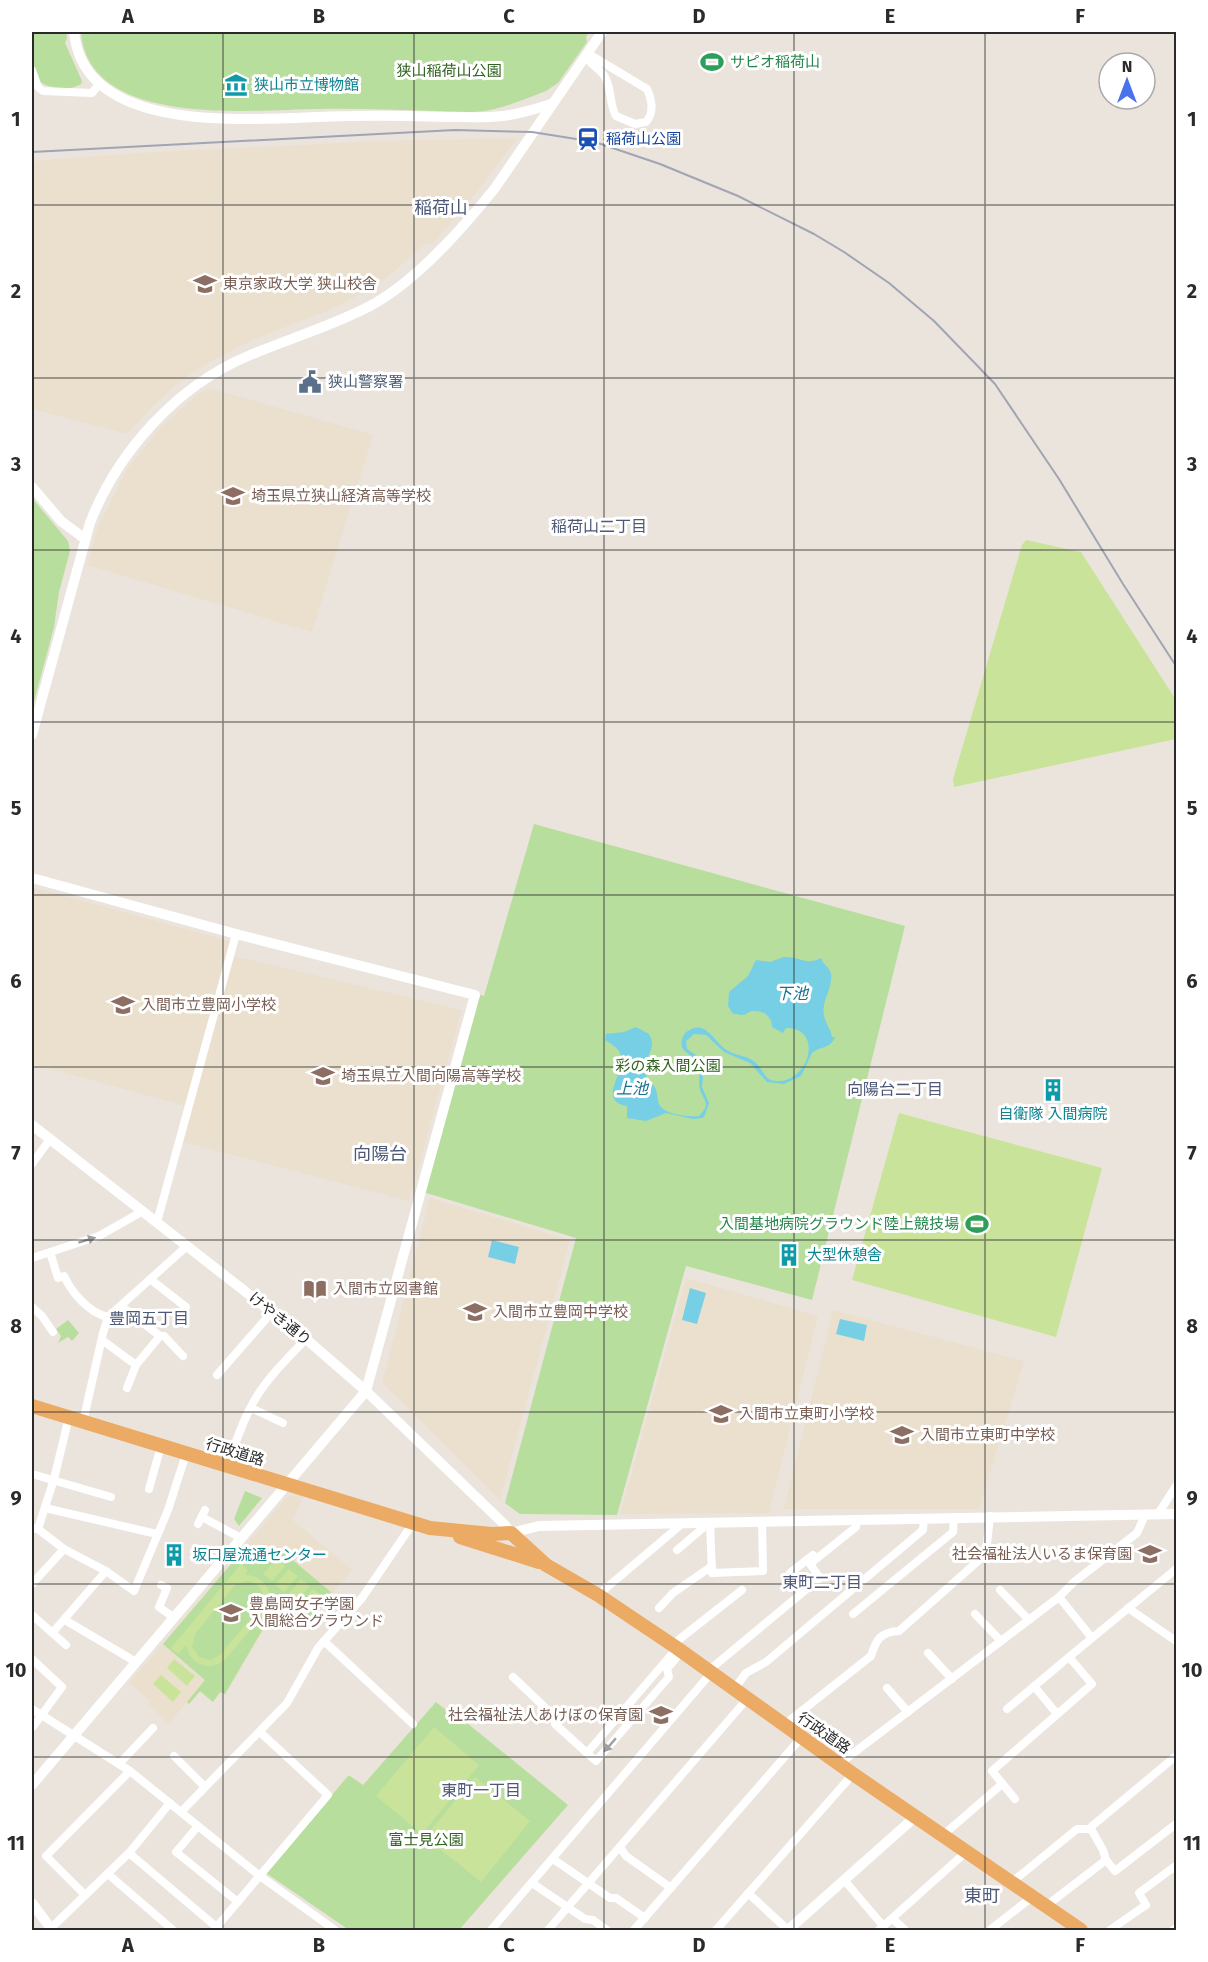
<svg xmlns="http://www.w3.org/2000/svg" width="1208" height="1962" font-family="'Fira Sans','Noto Sans JP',sans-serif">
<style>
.education{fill:#ebe0ce}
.green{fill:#b7de9d}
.pitch{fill:#c9e49a;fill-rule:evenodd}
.water{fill:#77cfe5}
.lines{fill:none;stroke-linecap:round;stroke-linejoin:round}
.minor{stroke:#fff;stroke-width:8}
.tertiary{stroke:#fff;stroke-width:10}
.trunk{stroke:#ecab64;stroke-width:14}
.rail{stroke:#a0a4b3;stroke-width:2}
.oneway{fill:#9f9f9f}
.grid{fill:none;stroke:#2a2a2a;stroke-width:1.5;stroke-opacity:0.55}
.labels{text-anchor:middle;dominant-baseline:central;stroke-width:6;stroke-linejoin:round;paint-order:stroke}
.leisure-label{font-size:15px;fill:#27864d;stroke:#fff;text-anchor:start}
.park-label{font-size:15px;fill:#31621f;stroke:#fff}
.culture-label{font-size:15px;fill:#0d838f;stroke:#fff;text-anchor:start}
.transit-label{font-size:15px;fill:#164399;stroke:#fff;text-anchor:start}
.education-label{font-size:15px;fill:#785e54;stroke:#fff;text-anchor:start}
.service-label{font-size:15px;fill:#4e5e75;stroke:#fff;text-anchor:start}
.street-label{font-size:15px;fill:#2a2a2a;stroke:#fff}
.neighbourhood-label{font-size:16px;fill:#4e5877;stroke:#fff}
.water-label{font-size:16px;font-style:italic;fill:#176f91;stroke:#fff}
.quarter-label{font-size:18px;fill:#4e5877;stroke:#fff}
.neatline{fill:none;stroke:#2a2a2a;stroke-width:2}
.grid-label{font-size:20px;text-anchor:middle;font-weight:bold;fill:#2a2a2a}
</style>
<rect width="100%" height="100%" fill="#ebe4dd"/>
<g class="education">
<polygon points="517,138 480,188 433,244 425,244 384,280 339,306 253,340 204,365 175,385 151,408 127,434 32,409 32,161 155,152 381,141"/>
<polygon points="209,388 373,435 312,632 87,565 98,527 127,469 162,426 198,394"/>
<polygon points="32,887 229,941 230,945 186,1106 32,1064"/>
<polygon points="234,956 462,1010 409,1201 183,1142"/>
<polygon points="430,1198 570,1240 500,1500 382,1383"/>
<polygon points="686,1278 818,1316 769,1513 620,1514"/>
<polygon points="833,1310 1024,1361 979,1509 784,1509"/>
<polygon points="297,1494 303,1496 293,1520 352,1570 322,1607 306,1619 284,1597 225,1695 220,1693 213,1702 200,1692 189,1705 186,1703 169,1724 148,1704 150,1701 129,1683 286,1498"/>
</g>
<g class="green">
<path d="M32,32H66L67,38L65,43L82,81L81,84C69,92 50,89 39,81L32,60Z"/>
<path d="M81,32H589L586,37L587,42L558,83L546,91C527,98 505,108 485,111C469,113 452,111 435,111C396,110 356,108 317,109C250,110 88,128 81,32Z"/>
<polygon points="32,498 68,541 70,551 59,592 54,627 32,709"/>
<polygon points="534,824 905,926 812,1300 686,1266 617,1515 520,1514 505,1503 576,1238 423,1192 477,994 484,996"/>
<polygon points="68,1320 79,1333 72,1341 68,1337 58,1343 61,1336 56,1329"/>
<polygon points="245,1491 262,1498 239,1526 234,1519"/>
<polygon points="264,1544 278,1556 282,1551 332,1593 322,1607 306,1619 284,1597 260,1634 225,1694 220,1692 213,1702 200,1691 189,1704 187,1702 205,1680 163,1644 244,1549 253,1558"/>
<polygon points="436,1702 465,1725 467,1723 568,1805 459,1930 349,1930 266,1873 348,1776 350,1776 363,1785"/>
</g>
<g class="pitch">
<polygon points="1026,540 1081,552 1176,700 1176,739 954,787 953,779 1022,545"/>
<polygon points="899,1113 1102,1168 1056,1337 852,1280"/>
<polygon points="277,1558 285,1566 272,1581 263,1574"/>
<path d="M241,1564L248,1570L245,1575C264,1575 276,1593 266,1611L225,1660C209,1672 190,1665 186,1645L178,1654L171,1648ZM247,1581C261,1583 267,1595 261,1607L220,1655L211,1660L199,1657L192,1647L195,1634L236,1584Z"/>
<polygon points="289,1569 298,1576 284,1592 275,1585"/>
<polygon points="301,1579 310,1586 296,1602 288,1595"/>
<polygon points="313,1589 322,1596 308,1612 299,1605"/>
<polygon points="174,1659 195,1676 187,1686 167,1668"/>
<polygon points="161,1675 181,1692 173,1702 153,1684"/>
<polygon points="434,1727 479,1765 422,1834 376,1796"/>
<polygon points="475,1777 530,1821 481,1882 425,1837"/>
</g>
<g class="water">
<path d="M784,957C799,956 805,966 821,958C823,965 829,966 831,974C833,989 821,1000 824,1015C825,1023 831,1029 832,1037H835C831,1049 820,1046 812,1053L801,1076L784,1084L767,1082L750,1063L724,1052L706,1035L694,1034L686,1041L687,1049L696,1055L704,1066L702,1087L709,1103L705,1115L703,1118L693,1119L666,1113L646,1121L627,1118V1106C624,1105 621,1105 618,1103C602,1093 628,1068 620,1053C617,1047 610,1043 605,1040L606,1034L624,1032L636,1027L649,1034C658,1049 644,1056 645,1070C645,1077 650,1081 654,1086C658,1092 657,1098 659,1104C664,1115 689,1117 699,1116C714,1102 700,1099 699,1084C699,1077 701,1071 699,1063C691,1052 674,1052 685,1033C707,1016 713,1044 730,1052C739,1056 749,1056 756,1063C763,1069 764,1080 775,1081C809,1084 825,1028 786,1028L783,1033L772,1027C772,1016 763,1010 752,1011C748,1012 746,1015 742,1015C739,1015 736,1013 733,1014L728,1006L729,992L748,976L756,960L770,962Z"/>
<polygon points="492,1240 519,1247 515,1264 488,1257"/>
<polygon points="690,1288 706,1293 697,1324 682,1320"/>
<polygon points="840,1319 867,1325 864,1341 836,1334"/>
</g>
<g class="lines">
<g class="minor">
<path d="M586,55L592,56L647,89C652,100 655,112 646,122L635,124L616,116C609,104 612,89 605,77C600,68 589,65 586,55Z"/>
<polyline points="32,70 38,87 43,91 92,93 99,84"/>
<polyline points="32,1164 50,1139"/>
<polyline points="157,1222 236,934"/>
<path d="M50,1252L58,1278L64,1276C72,1293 89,1313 108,1317"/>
<polyline points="32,1258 99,1236 143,1211"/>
<polyline points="150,1279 186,1307"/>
<polyline points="32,1307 42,1316 53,1332"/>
<polyline points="160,1336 164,1336 183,1356"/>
<polyline points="102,1340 136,1365 160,1336 121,1306"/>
<polyline points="217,1375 272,1312"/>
<polyline points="127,1388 136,1365"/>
<polyline points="251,1408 283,1423"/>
<polyline points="83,1422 103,1333 108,1317 187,1246"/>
<path d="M227,1467C235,1444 242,1422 254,1401C267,1378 288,1358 306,1339"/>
<polyline points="32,1474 111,1497"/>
<polyline points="149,1489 161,1446"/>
<polyline points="45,1508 157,1534"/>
<polyline points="1158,1514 1176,1486"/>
<polyline points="202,1517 241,1538"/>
<polyline points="710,1522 712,1573 763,1571 762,1521"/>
<polyline points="198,1524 205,1510"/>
<polyline points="32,1528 38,1529 64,1549 32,1584"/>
<polyline points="38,1529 54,1479 69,1417"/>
<polyline points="64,1549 106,1571 134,1591 168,1510 186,1454"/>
<polyline points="677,1550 710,1522"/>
<polyline points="790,1573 813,1555"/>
<polyline points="161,1585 167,1588 159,1607 173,1617"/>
<polyline points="1000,1590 1029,1620"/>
<polyline points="598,1595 683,1523"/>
<polyline points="1059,1597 1092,1638"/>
<polyline points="659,1608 673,1593 712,1566"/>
<polyline points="1128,1608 1176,1641"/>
<polyline points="853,1614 953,1532 954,1517"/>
<polyline points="975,1614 1001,1641"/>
<polyline points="32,1615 66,1645"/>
<polyline points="65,1620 136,1662"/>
<polyline points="53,1632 106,1571"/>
<polyline points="324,1641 413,1724"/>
<polyline points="672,1645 742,1590"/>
<polyline points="677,1648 587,1753 596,1761 669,1677 667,1669 681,1652"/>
<polyline points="928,1653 952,1679"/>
<polyline points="32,1659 62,1687 32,1728"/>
<polyline points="708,1671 820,1578 810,1564 856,1527 856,1519"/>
<polyline points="513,1677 556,1718 555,1724 587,1753"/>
<polyline points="1034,1686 1057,1714"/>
<polyline points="887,1688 908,1712"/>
<polyline points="734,1689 746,1673 766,1662 923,1530 924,1518"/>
<polyline points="32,1709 130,1771 260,1876 335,1930"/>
<polyline points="1007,1709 1069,1657"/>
<path d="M784,1725L871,1656C876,1640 880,1632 899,1631L986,1554L990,1516"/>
<polyline points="174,1756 205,1787"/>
<polyline points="119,1764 153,1728"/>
<polyline points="839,1764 1059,1597 1074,1582 1137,1533 1145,1515"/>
<polyline points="1015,1799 992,1771 1092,1684 1069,1657 1176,1569"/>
<polyline points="181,1812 287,1703 318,1648 362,1598 413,1523"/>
<polyline points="198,1826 176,1852 238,1902"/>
<polyline points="942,1836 1002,1784"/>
<polyline points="620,1847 626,1856 671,1888"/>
<polyline points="129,1853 220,1930"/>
<polyline points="553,1859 610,1898 616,1898 645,1918"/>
<polyline points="1106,1860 1115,1871 1176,1824"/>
<polyline points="108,1874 173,1930"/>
<polyline points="845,1881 884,1927"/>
<polyline points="532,1883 585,1919 593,1920 607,1930"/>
<polyline points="1011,1883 1077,1829 1091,1829"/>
<polyline points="748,1893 788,1930"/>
<polyline points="85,1895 46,1856 130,1771"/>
<polyline points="1046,1906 1106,1860 1103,1850 1091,1829 1092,1826 1176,1756"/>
<polyline points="893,1919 905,1930"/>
<polyline points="49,1930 129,1853 170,1803"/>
<polyline points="214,1930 328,1795 260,1732"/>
<polyline points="491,1930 711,1673"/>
<polyline points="548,1930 747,1699"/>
<polyline points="634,1930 801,1738"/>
<polyline points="716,1930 853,1774"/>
<polyline points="879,1930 966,1852"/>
<polyline points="990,1930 1032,1897"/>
<polyline points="1110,1930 1146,1905 1139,1893 1174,1867 1176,1870"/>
<polyline points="1173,1930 1176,1928"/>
</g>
<g class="tertiary">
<path d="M74,32C85,144 275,116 352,116C384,115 416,116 448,117C466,117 485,118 503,116C520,114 535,109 551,104"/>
<polyline points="32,487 61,521 85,539"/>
<path d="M32,735L90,523C118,451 177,386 248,356C288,339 332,326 370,306C415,282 464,227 495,188L602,32"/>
<polyline points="32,878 236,934 475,995 366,1391 32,1785"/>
<polyline points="32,1125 306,1339 366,1391 504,1524 511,1533 539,1526 1176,1514"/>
<polyline points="32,1903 52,1930"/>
<polyline points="788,1930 915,1817"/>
</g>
<g class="trunk">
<polyline points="32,1406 430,1528 492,1534 511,1533 546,1565 598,1595 677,1648 853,1774 1081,1930"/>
<polyline points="460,1537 539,1562"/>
</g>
<polyline class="rail" points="32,152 455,130 532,132 595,142 660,164 738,196 814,234 844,252 889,283 934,321 995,384 1059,479 1123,584 1176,666"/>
</g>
<defs><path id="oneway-solid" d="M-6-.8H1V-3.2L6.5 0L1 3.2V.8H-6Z" transform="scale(1.5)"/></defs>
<g class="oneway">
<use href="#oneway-solid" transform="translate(87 1240) rotate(-17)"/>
<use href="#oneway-solid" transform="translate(610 1745) rotate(131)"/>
</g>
<path class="grid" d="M223,32V1930M414,32V1930M604,32V1930M794,32V1930M985,32V1930M32,205H1176M32,378H1176M32,550H1176M32,722H1176M32,895H1176M32,1067H1176M32,1240H1176M32,1412H1176M32,1584H1176M32,1757H1176"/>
<defs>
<g id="stadium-bare" transform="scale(1.8)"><path d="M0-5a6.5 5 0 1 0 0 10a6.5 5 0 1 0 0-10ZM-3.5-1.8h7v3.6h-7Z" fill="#2e9e5b" stroke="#fff" stroke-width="2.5" paint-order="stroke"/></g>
<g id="museum-bare" transform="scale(1.8)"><path d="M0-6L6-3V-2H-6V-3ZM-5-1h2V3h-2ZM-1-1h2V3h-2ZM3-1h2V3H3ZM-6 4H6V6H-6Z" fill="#0f9aa8" stroke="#fff" stroke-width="2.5" paint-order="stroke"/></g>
<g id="station-bare" transform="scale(1.8)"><path d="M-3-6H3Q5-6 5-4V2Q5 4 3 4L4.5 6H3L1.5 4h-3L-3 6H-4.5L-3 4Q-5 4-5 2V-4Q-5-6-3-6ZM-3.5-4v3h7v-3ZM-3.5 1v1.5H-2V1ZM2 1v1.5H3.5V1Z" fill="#1a4fb4" stroke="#fff" stroke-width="2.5" paint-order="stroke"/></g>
<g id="university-bare" transform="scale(1.8)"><path d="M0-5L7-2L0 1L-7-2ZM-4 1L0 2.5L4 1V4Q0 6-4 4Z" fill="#8d6e63" stroke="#fff" stroke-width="2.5" paint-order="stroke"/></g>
<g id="civic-bare" transform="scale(1.8)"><path d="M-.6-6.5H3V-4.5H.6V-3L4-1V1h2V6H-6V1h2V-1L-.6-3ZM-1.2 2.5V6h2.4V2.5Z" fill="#5c6f8a" stroke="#fff" stroke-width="2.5" paint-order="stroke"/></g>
<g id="school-bare" transform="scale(1.8)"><path d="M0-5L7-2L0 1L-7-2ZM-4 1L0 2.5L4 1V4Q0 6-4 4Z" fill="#8d6e63" stroke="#fff" stroke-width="2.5" paint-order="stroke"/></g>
<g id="building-bare" transform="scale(1.8)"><path d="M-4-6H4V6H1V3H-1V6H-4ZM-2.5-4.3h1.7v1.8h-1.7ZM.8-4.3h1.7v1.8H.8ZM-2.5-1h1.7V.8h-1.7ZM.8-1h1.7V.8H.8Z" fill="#0f9aa8" stroke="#fff" stroke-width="2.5" paint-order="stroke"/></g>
<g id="library-bare" transform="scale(1.8)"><path d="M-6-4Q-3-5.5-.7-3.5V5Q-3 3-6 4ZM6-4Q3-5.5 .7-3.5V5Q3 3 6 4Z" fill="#8d6e63" stroke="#fff" stroke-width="2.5" paint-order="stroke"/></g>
</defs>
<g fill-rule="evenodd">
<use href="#stadium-bare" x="712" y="62"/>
<use href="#museum-bare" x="236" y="85"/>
<use href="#station-bare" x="588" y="139"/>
<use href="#university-bare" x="205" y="284"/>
<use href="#civic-bare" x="310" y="382"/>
<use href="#school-bare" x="233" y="496"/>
<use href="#school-bare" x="123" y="1005"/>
<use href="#school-bare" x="323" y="1076"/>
<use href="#building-bare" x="1053" y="1090"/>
<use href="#stadium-bare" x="977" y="1224"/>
<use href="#building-bare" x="789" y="1255"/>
<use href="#library-bare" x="315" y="1289"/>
<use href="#school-bare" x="475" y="1312"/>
<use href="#school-bare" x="721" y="1414"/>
<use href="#school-bare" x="902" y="1435"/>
<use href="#school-bare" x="1150" y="1554"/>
<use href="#building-bare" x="174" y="1555"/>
<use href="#school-bare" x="231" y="1613"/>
<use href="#school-bare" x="661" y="1715"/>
</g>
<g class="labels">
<g class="leisure-label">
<text x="730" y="62">サピオ稲荷山</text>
<text x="959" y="1224" text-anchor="end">入間基地病院グラウンド陸上競技場</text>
</g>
<g class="park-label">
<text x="449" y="71">狭山稲荷山公園</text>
<text x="668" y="1066">彩の森入間公園</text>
<text x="426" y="1840">富士見公園</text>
</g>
<g class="culture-label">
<text x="254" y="85">狭山市立博物館</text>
<text x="1053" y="1114" text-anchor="middle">自衛隊 入間病院</text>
<text x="807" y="1255">大型休憩舎</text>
<text x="192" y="1555">坂口屋流通センター</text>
</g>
<g class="transit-label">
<text x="606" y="139">稲荷山公園</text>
</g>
<g class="education-label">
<text x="223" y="284">東京家政大学 狭山校舎</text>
<text x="251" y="496">埼玉県立狭山経済高等学校</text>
<text x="141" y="1005">入間市立豊岡小学校</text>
<text x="341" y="1076">埼玉県立入間向陽高等学校</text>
<text x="333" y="1289">入間市立図書館</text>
<text x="493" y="1312">入間市立豊岡中学校</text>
<text x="739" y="1414">入間市立東町小学校</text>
<text x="920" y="1435">入間市立東町中学校</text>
<text x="1132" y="1554" text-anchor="end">社会福祉法人いるま保育園</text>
<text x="249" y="1604">豊島岡女子学園<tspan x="249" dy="17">入間総合グラウンド</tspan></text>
<text x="643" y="1715" text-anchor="end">社会福祉法人あけぼの保育園</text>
</g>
<g class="service-label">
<text x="328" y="382">狭山警察署</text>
</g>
<g class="street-label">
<text transform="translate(280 1319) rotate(39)">けやき通り</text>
<text transform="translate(235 1452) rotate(17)">行政道路</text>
<text transform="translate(824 1733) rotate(35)">行政道路</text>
</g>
<g class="neighbourhood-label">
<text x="599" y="526">稲荷山二丁目</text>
<text x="895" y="1089">向陽台二丁目</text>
<text x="149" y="1318">豊岡五丁目</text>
<text x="822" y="1582">東町二丁目</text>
<text x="481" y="1790">東町一丁目</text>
</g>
<g class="water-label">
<text x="792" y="993">下池</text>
<text x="632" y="1088">上池</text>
</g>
<g class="quarter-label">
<text x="441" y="208">稲荷山</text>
<text x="380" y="1154">向陽台</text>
<text x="982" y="1896">東町</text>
</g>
</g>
<rect width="1208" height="1962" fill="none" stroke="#ffffff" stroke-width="66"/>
<g transform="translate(1127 81)"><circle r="28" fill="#ffffff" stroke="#aaaaaa" stroke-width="1.5"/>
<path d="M0-4.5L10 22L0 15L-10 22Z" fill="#4972ec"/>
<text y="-9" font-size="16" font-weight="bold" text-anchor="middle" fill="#2a2a2a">N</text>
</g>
<rect x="33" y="33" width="1142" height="1896" class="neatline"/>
<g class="grid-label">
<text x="128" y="23">A</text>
<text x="319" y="23">B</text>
<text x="509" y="23">C</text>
<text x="699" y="23">D</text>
<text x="890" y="23">E</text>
<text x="1080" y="23">F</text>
<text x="16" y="126">1</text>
<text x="1192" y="126">1</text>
<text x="16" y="298">2</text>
<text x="1192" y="298">2</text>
<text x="16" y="471">3</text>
<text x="1192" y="471">3</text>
<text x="16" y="643">4</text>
<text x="1192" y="643">4</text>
<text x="16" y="815">5</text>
<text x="1192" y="815">5</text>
<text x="16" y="988">6</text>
<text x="1192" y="988">6</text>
<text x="16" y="1160">7</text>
<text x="1192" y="1160">7</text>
<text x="16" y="1333">8</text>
<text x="1192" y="1333">8</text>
<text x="16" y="1505">9</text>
<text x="1192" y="1505">9</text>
<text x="16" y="1677">10</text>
<text x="1192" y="1677">10</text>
<text x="16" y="1850">11</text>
<text x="1192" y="1850">11</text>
<text x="128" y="1952">A</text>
<text x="319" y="1952">B</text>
<text x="509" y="1952">C</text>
<text x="699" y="1952">D</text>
<text x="890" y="1952">E</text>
<text x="1080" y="1952">F</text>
</g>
</svg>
